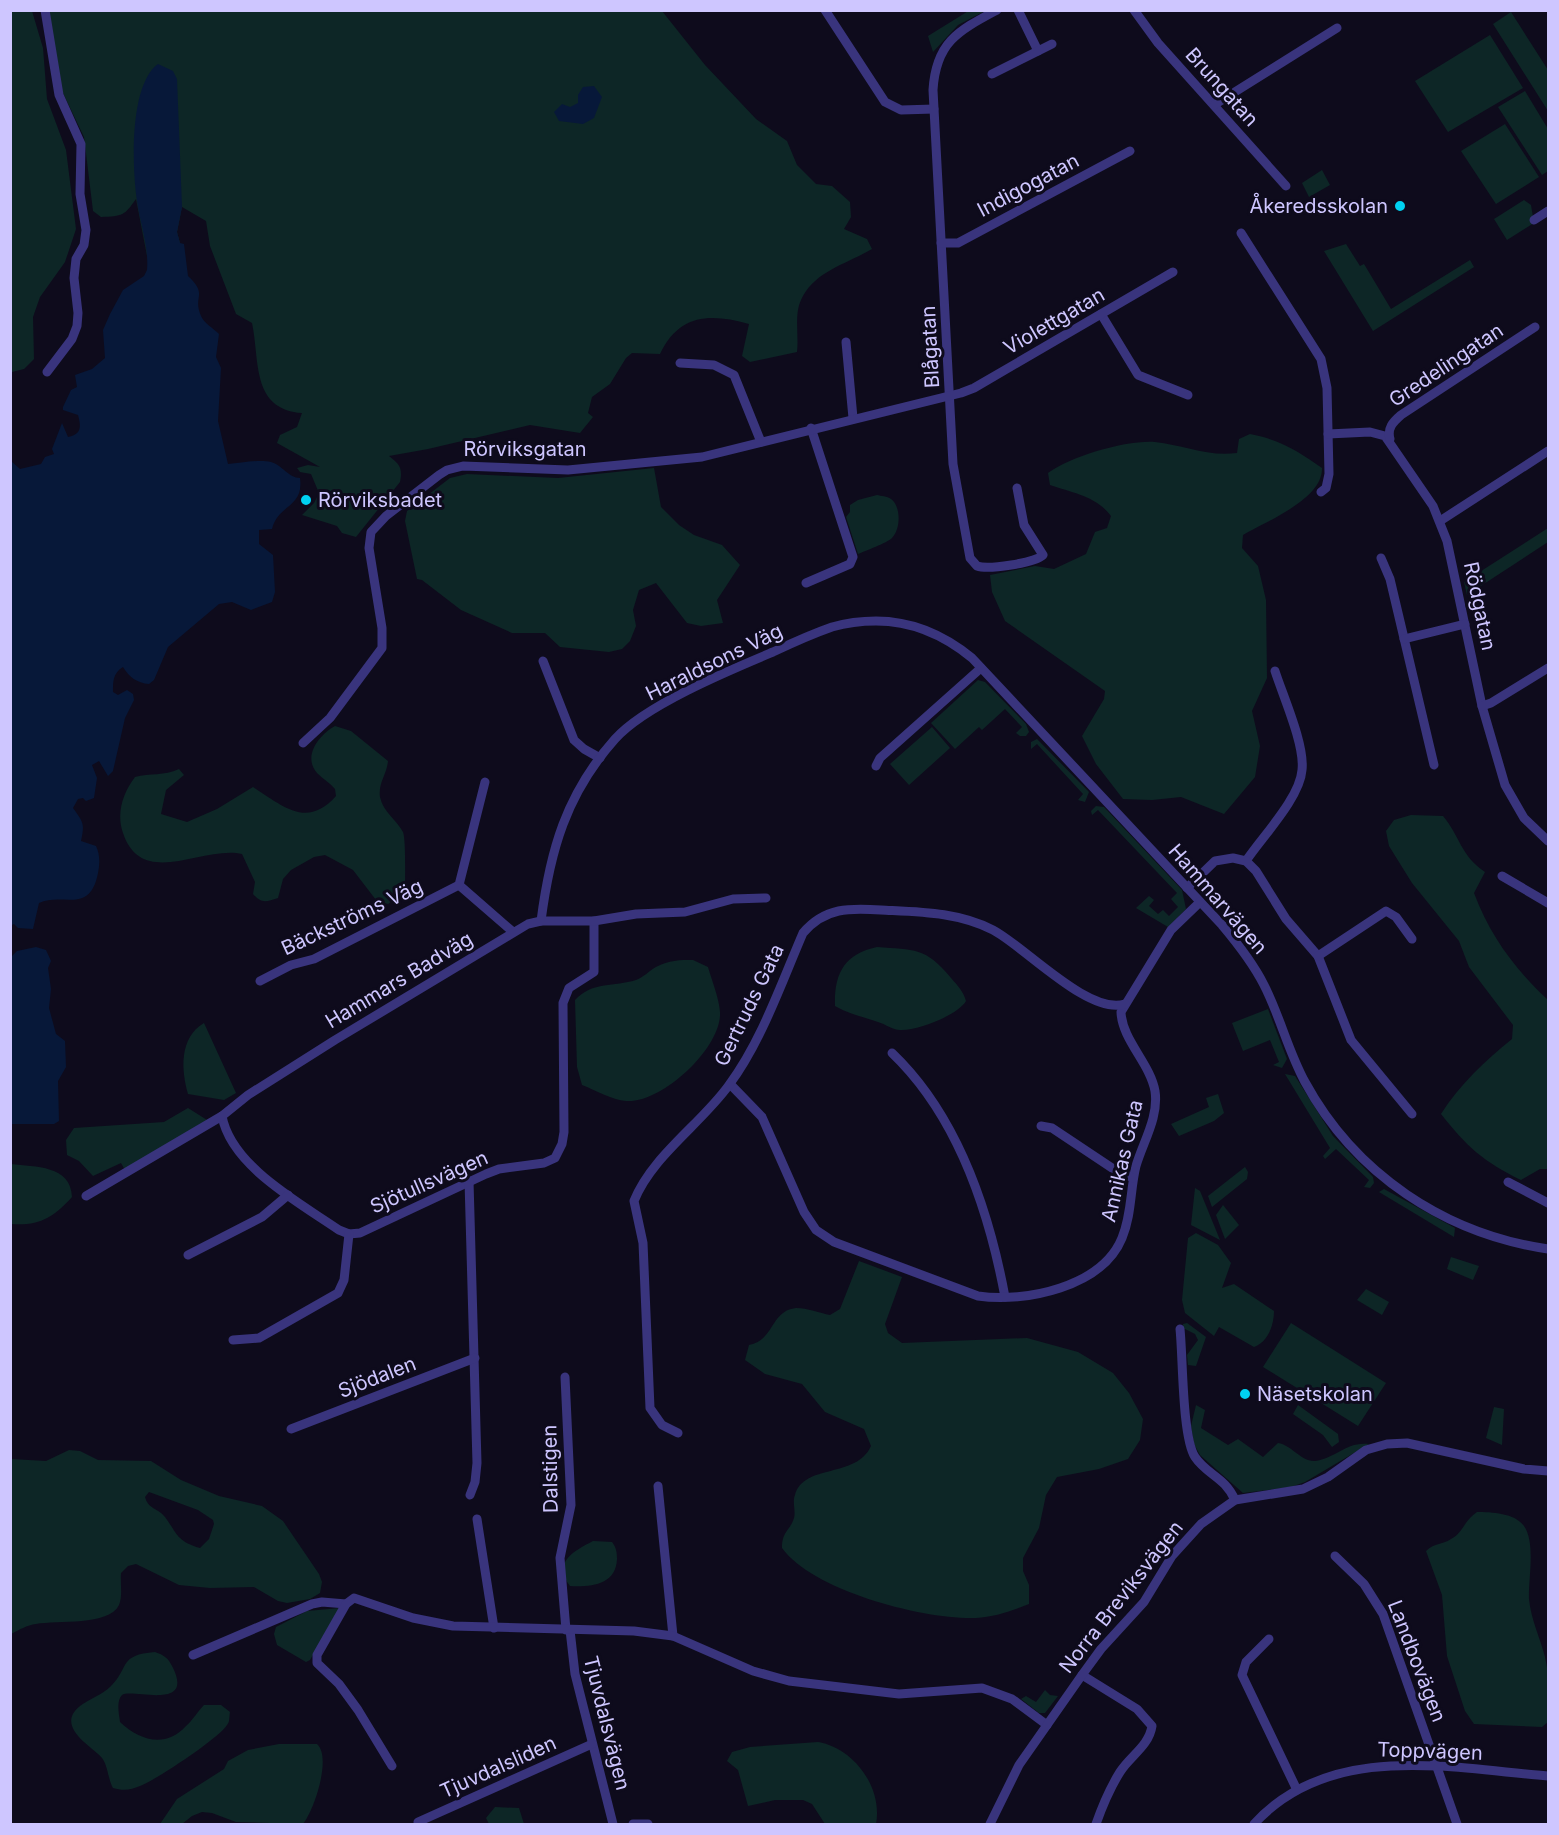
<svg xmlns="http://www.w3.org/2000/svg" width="1559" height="1835" font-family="Inter,sans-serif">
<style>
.green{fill:#0d2626;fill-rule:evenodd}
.water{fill:#071839}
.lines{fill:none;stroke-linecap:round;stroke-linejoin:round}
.minor{stroke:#39347d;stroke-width:9}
.poi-dot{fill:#00d1f1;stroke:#0e0b1c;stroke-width:2}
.labels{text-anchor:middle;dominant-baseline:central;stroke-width:6;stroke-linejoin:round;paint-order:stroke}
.street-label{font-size:20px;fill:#cec6ff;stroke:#0e0b1c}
.poi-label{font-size:20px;fill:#cec6ff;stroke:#0e0b1c;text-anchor:start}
</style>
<rect width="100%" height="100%" fill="#0e0b1c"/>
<g class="green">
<polygon points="970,10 985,11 958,25 933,52 928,36"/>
<polygon points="10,11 32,11 43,48 47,99 66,150 76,229 65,262 40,297 33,317 34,359 24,369 12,372"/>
<path d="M48,11H662L705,65L756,119L787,141L797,165L816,184L832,186L850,202L851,217L844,229L867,239L872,249C847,264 814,271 801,300C794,315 799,336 797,352L750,362L742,356L749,324C710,313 679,314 660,354L632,353L626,358L610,384L592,397L588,413L593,417L580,433L530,425L428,449L389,456C399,464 403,467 400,482L356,537L342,533L337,526L302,515L314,503L319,493L311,474L300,472L297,468L308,465L320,467L277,443L280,435L297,427L302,413C251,409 260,361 252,323L236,314L210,246L206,221L182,207L177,232L180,243L148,261L136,199C124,216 123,216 101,217L93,211L84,137L62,91Z"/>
<polygon points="1511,12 1548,70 1548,111 1493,24"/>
<polygon points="1490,35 1523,88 1448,132 1415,81"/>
<polygon points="1525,91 1548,129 1548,171 1542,175 1498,107"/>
<polygon points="1505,124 1539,177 1496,204 1461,151"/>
<polygon points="1322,170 1330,185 1309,197 1302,183"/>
<polygon points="1524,200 1531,205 1534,223 1507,240 1494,219"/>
<polygon points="1346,244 1360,266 1364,264 1391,309 1470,260 1474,267 1373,331 1324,251"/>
<path d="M1250,434C1278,439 1300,452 1322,468C1323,499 1267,521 1243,535L1242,548L1258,566L1266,600L1267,678L1252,711L1260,746L1255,777L1224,814L1181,797L1152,800L1123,799L1096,764L1082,736L1104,699L1105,691L1005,621L992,592L990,575L1035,566L1054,569L1086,554L1095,532L1107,528L1111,516C1096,496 1073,493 1050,485L1048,473C1072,456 1126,440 1155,442C1183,445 1208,457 1237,453L1239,439Z"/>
<polygon points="654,468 661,507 679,525 694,535 722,545 740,565 717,600 723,623 701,626 687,623 656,583 639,590 633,610 636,626 630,641 622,649 609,652 560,647 545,633 512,633 461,610 422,580 417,579 405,521 407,511 450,478 467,474 558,478"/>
<path d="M877,495C881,496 887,496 891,499C901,506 901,529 892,538C887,543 865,551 858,554L846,517L850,512V505L858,500Z"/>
<polygon points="1548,528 1548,542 1467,595 1464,582"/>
<polygon points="978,680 985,682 1026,724 1029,732 1026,736 1020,736 1016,733 1022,727 1005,709 982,730 979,727 955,749 931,723"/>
<path d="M335,726L351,731L388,761C387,774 378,783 380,797C383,812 396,819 403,832C406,839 405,881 405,892L388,904L376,900L353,870L325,855L314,857L291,870L283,879L278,898C266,902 262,904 253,894L255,882L242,854C203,845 142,890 123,833C116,813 123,793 135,777C150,773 164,776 179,769L184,775L166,790L161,814L187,822L217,809L253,787C283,806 307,829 336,796L335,789C330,783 323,779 317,773C302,756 320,734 335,726Z"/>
<polygon points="932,727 950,748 909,785 890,764"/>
<polygon points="1037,739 1089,792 1085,802 1078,800 1083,794 1037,744 1031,749 1031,742"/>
<polygon points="1096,806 1104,807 1182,890 1186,909 1168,927 1136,908 1149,896 1154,900 1149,906 1158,914 1163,910 1169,916 1178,907 1171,899 1177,893 1098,810 1092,815 1091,811"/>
<path d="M1411,815L1443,816C1460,836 1460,855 1485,872L1474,893C1490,936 1515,969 1548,1000V1169H1540L1521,1180C1484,1162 1467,1147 1441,1114C1460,1084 1485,1061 1512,1039L1513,1025L1469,967L1459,941L1412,883L1389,846L1386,831L1394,820Z"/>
<path d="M877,947C914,950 926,947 951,978C958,986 963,991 966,1001C958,1015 917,1031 900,1030C893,1030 885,1024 878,1022C861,1016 851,1015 835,1006C834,974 844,954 877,947Z"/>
<path d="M693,960L708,967C712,981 719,998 720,1012C722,1048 661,1104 626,1101C612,1100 595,1090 582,1085L577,1067L575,1000C593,981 614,987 636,980C644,977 649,971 656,967C669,960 680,960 693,960Z"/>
<polygon points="1268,1009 1287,1059 1282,1068 1273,1065 1279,1062 1270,1040 1243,1051 1232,1023"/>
<path d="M204,1023L236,1093L224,1100L188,1094C181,1070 179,1038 204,1023Z"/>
<polygon points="1285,1074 1295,1076 1333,1136 1373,1177 1374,1183 1370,1188 1364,1187 1369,1180 1336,1149 1325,1159 1323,1156 1330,1148"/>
<polygon points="1218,1094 1224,1113 1214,1121 1179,1136 1171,1124 1209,1107 1206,1098"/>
<polygon points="188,1108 207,1120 125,1170 121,1163 93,1176 79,1161 67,1155 66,1140 74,1128 164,1122"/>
<path d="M11,1164C35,1167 71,1165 72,1197C53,1218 39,1226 11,1224Z"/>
<polygon points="1245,1167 1248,1172 1247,1179 1212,1207 1208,1196"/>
<polygon points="1195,1188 1200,1191 1220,1240 1191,1225"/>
<polygon points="1384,1189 1455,1228 1454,1237 1379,1192"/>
<polygon points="1223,1205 1239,1225 1225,1239 1216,1215"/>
<path d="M1196,1233L1218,1245L1231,1263L1222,1288L1234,1284L1274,1311C1274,1325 1268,1342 1254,1347L1219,1327L1214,1336L1185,1313L1182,1300L1188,1238Z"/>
<polygon points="1451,1257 1479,1266 1473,1280 1447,1269"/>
<path d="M859,1261L902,1277L885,1324L888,1333L902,1343L1027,1338L1078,1352L1113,1373L1129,1393L1143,1419L1140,1440L1128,1459L1099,1469L1057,1477L1046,1495L1039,1528L1023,1558V1571L1029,1585V1604C1012,1611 995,1617 976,1618C925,1620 813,1591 782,1548C782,1531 790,1531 794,1518C796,1511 792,1502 795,1495C804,1463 856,1479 871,1446L864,1429L825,1412L802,1384L765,1374L745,1360L749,1345C775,1340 770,1311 796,1308C807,1308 820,1313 830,1315L840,1309Z"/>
<polygon points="1366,1289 1389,1302 1382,1315 1357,1300"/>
<polygon points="1187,1323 1206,1337 1196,1366 1188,1365 1187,1355 1198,1340 1195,1334 1183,1328 1183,1324"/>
<polygon points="1291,1323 1386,1383 1358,1426 1263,1367"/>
<path d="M1196,1405L1205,1410L1201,1428L1228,1445L1238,1439L1263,1457L1278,1443C1292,1445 1301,1462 1315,1461C1336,1458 1347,1441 1369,1444L1305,1482L1291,1487L1243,1493L1200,1455L1194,1444L1191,1426Z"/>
<polygon points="1298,1405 1338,1434 1339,1442 1332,1447 1323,1435 1293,1414"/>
<polygon points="1494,1407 1504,1409 1502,1445 1486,1438"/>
<path d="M69,1450L80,1451L98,1460L151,1461L181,1480L219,1496L262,1506L283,1521L319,1574L322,1582L320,1593L310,1599L287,1603L278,1601L254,1587L210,1588L179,1585L136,1564L128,1566L121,1573C120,1583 123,1596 119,1605C109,1626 57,1620 36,1624C27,1625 19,1630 11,1634V1459L46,1461ZM149,1492L198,1510L213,1520L214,1524L209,1539L200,1548C176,1541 177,1533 165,1517C158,1508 148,1509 145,1497Z"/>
<path d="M1477,1512C1491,1512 1515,1513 1524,1526C1536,1543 1528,1580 1529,1599C1531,1620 1540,1637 1545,1657C1550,1678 1549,1701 1548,1722L1542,1727L1474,1724L1465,1711L1447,1656L1442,1595L1426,1551C1434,1543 1442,1545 1451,1539C1463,1533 1463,1522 1477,1512Z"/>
<path d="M593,1541L612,1542C616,1547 617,1552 617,1559C616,1585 591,1587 570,1586C552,1562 574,1551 593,1541Z"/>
<polygon points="340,1608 310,1660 306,1662 277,1645 274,1634 276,1627 307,1611"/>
<path d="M155,1652C164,1655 168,1658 172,1666C196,1712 132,1688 122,1695C116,1701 119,1714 120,1722C139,1740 165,1749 186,1726C193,1720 197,1712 204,1705H221L230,1712C229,1717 230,1722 227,1725C219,1738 156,1780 140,1786C131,1790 123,1791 113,1788C108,1779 108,1766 102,1758C93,1747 54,1727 80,1706C89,1699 102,1695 111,1686C130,1667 118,1655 155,1652Z"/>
<polygon points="1045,1690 1050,1695 1058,1696 1045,1713 1039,1713 1021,1699 1026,1696 1036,1702"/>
<path d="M818,1742C854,1748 883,1788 876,1824H825L812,1804L803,1800H775L748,1806L738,1770L727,1761L732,1752L750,1747Z"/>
<path d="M279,1744H317C332,1757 314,1811 303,1824L236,1822L212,1813L202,1812L192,1816L182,1824H160L177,1799L224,1769L228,1761L248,1750Z"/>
<polygon points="495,1807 519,1808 524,1824 489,1824 486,1818"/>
</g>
<g class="water">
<path d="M158,64L173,71L177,79L182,207L177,232L180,243L184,244L188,276C209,296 192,295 201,316C204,323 213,328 219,334L216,357L221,368L218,421L228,464C241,463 259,459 271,462C282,465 289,478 300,478C304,508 278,504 272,529L259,530V544L273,555L275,592L272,602L251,610L232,602L219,604L168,647L154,680L149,684C137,683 129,677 123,667C113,673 113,681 113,692L118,695L127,690L133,694L134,700L125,718L113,771L108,776L99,761L92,765L97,778L94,798L86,801L83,798L78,799L73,808C83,822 85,823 81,841L96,846C100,854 100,864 98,873C90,915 62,892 39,903L33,929L18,928L14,924L10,926L11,461L20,469L41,464L45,457L54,454L52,449L62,423L68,437C82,434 81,426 78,415L63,410V407L71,390L77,387L75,375L92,369L105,358L103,330L110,314L123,290L144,276L147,270C149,247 140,223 137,201C132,168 129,85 158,64Z"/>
<polygon points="594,86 602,97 594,118 583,124 559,121 554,112 562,104 570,107 578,103 578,95 583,87"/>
<polygon points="36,947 46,950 51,961 48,968 51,989 49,1008 56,1034 65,1041 66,1067 58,1081 59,1121 54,1124 11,1124 11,957 17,951"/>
</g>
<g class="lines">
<g class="minor">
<polyline points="45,10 59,95 81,144 80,194 86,230 84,245 76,259 74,278 78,313 77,326 72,339 47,372"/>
<polyline points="825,10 885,102 901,110 934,109"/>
<path d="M997,10C958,31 936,42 933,90L953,464L970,558L977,566C988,570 1035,563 1043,555L1024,525L1017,488"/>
<polyline points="1018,10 1038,51"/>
<polyline points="1134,10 1158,43 1286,186"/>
<polyline points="992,74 1052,44"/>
<polyline points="1214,105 1337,28"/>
<polyline points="1534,220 1548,211"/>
<polyline points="1241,233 1321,359 1327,388 1329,474 1326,488 1321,492"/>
<polyline points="941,243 958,243 1130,151"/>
<polyline points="1101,314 1138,375 1188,395"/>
<polyline points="846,342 853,418"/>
<polyline points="680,363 714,365 734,375 761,442"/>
<polyline points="1328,434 1370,432 1385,436 1433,506 1447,541 1482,706 1505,785 1524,818 1548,841"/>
<path d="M1390,439C1387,428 1393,422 1401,415L1535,327"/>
<polyline points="1440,521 1548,451"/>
<polyline points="1381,558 1390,579 1434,765"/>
<polyline points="806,583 850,564 853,557 811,428"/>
<polyline points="1404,639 1465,624"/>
<polyline points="543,661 574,740 584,749 600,758"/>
<polyline points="1482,706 1491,703 1548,668"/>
<polyline points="303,743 330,718 382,648 382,628 369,548 371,532 386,516 439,475 447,470 463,466 568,470 702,457 961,393 974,388 1173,272"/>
<polyline points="876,766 880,758 981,668"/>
<path d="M1246,861C1262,837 1300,798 1302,770C1305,745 1283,696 1275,671"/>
<polyline points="1502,876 1548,903"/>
<polyline points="459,885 513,932"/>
<polyline points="1187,888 1215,861 1233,858 1246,861 1256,871 1286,919 1318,956 1351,1040 1412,1114"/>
<path d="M541,921C550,851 566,794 615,739C645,705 730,670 773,652C792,643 812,634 832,627C846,623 861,621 876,621C913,621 944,635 972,658L1222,925C1238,944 1253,963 1264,985C1280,1016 1288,1051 1305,1082C1355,1174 1445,1234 1548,1249"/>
<polyline points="1318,956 1386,911 1396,917 1412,939"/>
<polyline points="260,981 291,965 314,959 459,885 485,782"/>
<path d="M892,1053C957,1115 989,1211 1005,1297"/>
<path d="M730,1084L762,1117L804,1212L816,1230L834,1242L978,1296C1025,1303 1102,1287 1122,1238C1132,1214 1130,1190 1136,1166C1143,1142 1159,1117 1155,1091C1150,1063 1122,1040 1121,1012L1171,930L1200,902"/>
<path d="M222,1116C231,1166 300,1203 339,1230L349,1234L360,1233L486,1174L499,1169L544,1163L555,1158L562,1144L564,1132L563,1003L569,988L594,972V921"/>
<polyline points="1041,1126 1052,1128 1112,1168 1133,1178"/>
<polyline points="469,1181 477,1463 475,1482 470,1495"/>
<polyline points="1508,1182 1548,1203"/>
<polyline points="86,1196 222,1116 248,1095 335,1040 528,924 541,921 594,921 636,914 685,912 733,899 766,898"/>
<polyline points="188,1255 262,1217 288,1195"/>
<path d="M1180,1329C1183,1357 1182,1437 1195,1457C1207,1475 1225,1477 1235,1500"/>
<polyline points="233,1340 259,1338 338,1293 344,1280 349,1234"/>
<polyline points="565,1377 571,1505 560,1558 566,1630"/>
<polyline points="291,1429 475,1358"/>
<path d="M678,1433L662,1425L650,1408L643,1243L634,1201C652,1156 701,1124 729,1085C762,1040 781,984 803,933C825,907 850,908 881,910C920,912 958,912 993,930C1024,946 1089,1016 1125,1004"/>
<polyline points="658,1486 673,1636"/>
<polyline points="477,1519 494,1628"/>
<polyline points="1335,1556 1364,1584 1383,1614 1457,1824"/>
<polyline points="570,1630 575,1674 613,1824"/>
<polyline points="1269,1639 1246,1662 1242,1675 1297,1790"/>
<polyline points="193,1655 312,1604 322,1602 346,1604"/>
<path d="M1082,1675L1137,1709L1152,1726C1149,1746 1130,1756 1120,1772C1110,1788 1102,1807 1096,1824"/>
<polyline points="392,1766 358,1710 339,1684 317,1663 317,1655 346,1604 354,1598 413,1618 453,1626 634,1631 673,1636 753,1671 789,1681 899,1694 982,1688 1012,1699 1047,1725"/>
<polyline points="418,1822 592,1744"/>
<polyline points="633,1824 648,1824"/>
<polyline points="990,1824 1019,1765 1082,1675 1101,1649 1144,1602 1172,1556 1201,1524 1235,1500 1303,1489 1328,1477 1366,1450 1387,1444 1407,1443 1524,1469 1548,1471"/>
<path d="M1254,1824C1330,1741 1449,1768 1548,1776"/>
</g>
</g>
<g class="poi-dot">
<circle cx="1400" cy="206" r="6"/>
<circle cx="306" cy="500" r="6"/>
<circle cx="1245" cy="1394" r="6"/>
</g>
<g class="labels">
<g class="street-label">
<text transform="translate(1222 87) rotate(48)">Brungatan</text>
<text transform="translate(1028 185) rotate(-28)">Indigogatan</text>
<text transform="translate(1054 321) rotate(-30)">Violettgatan</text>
<text transform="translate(930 347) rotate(-93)">Blågatan</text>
<text transform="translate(1446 365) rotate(-34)">Gredelingatan</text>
<text x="525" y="449">Rörviksgatan</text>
<text transform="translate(1480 606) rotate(78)">Rödgatan</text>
<text transform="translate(714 662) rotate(-26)">Haraldsons Väg</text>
<text transform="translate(1218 899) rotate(49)">Hammarvägen</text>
<text transform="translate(352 917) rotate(-25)">Bäckströms Väg</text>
<text transform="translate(399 980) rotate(-31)">Hammars Badväg</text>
<text transform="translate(749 1005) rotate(-64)">Gertruds Gata</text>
<text transform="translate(1122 1161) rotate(-77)">Annikas Gata</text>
<text transform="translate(429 1182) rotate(-24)">Sjötullsvägen</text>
<text transform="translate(377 1377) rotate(-21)">Sjödalen</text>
<text transform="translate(550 1469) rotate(-91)">Dalstigen</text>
<text transform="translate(1121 1597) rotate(-52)">Norra Breviksvägen</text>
<text transform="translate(1417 1661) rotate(69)">Landbovägen</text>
<text transform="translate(607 1723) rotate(76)">Tjuvdalsvägen</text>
<text transform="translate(1430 1751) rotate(2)">Toppvägen</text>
<text transform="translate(498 1767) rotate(-24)">Tjuvdalsliden</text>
</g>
<g class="poi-label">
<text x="1388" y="206" text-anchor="end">Åkeredsskolan</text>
<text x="318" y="500">Rörviksbadet</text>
<text x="1257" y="1394">Näsetskolan</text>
</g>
</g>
<rect width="1559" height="1835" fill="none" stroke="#cec6ff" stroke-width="24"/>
</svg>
